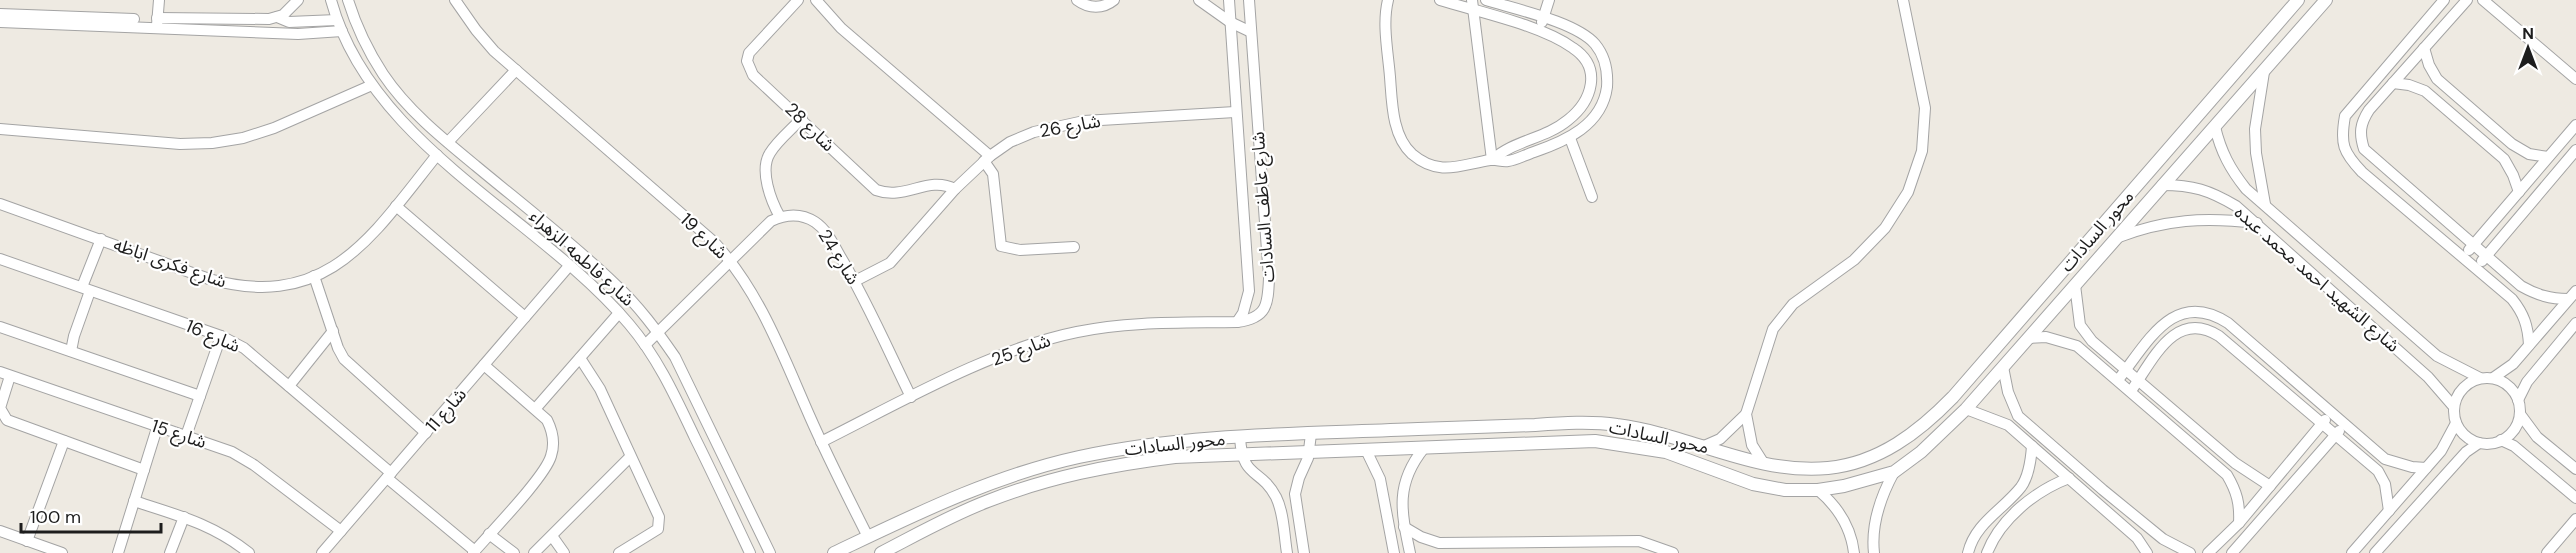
<svg xmlns="http://www.w3.org/2000/svg" width="2576" height="553" font-family="'DM Sans','Noto Sans Arabic',sans-serif">
<rect width="100%" height="100%" fill="#eeeae2"/>
<g fill="none" stroke-linecap="round" stroke-linejoin="round">
<defs>
<g id="minor">
<path d="M331,0C370,145 538,216 629,324C658,358 676,398 695,438C714,476 732,515 750,553"/>
<path d="M348,0C356,26 368,51 383,74C407,110 443,139 476,166C523,205 571,242 615,284C639,306 657,331 675,357L770,553"/>
<path d="M455,0L476,30L494,51L714,242C760,292 783,356 810,417C828,458 848,497 868,537"/>
<path d="M798,0L749,53L747,61L753,75L876,190C906,201 927,175 955,189"/>
<path d="M816,0L841,28L990,156"/>
<path d="M1077,0C1089,9 1103,9 1114,0"/>
<path d="M1199,0L1230,22L1249,31"/>
<path d="M1229,0L1249,291L1243,313L1237,322"/>
<path d="M1388,0C1382,24 1388,52 1390,77C1392,102 1392,136 1412,154C1439,177 1460,165 1490,160C1496,159 1502,162 1508,161C1516,160 1525,155 1534,152C1566,141 1602,125 1607,87C1608,72 1605,56 1595,44C1576,22 1515,9 1486,0"/>
<path d="M1440,0C1479,12 1541,25 1573,48C1603,68 1592,101 1568,120C1545,139 1514,140 1492,160"/>
<path d="M1472,0L1492,160"/>
<path d="M2444,0L2345,116C2340,144 2343,152 2362,172L2512,299C2524,314 2528,326 2529,345"/>
<path d="M2467,0L2369,110C2360,124 2359,133 2364,149L2521,286C2537,295 2550,299 2568,299"/>
<path d="M2483,0L2576,79"/>
<path d="M0,14L134,19"/>
<path d="M277,17L289,22L337,20"/>
<path d="M157,18L269,19L283,15L298,0"/>
<path d="M0,22L298,34L342,31"/>
<path d="M1542,22L1549,0"/>
<path d="M157,25L159,0"/>
<path d="M2424,48L2429,65L2437,79L2512,144L2529,154L2548,157"/>
<path d="M2264,72L2255,129L2256,153L2265,204"/>
<path d="M2393,83L2409,85L2425,91L2504,159L2513,175L2519,192"/>
<path d="M2215,127C2221,152 2230,169 2246,189L2437,356L2480,378"/>
<path d="M0,129L180,144L212,143L243,138L274,128L372,85"/>
<path d="M1570,138L1592,197"/>
<path d="M448,142L516,70"/>
<path d="M984,161L993,174L1001,246L1020,250L1074,247"/>
<path d="M2162,185C2193,185 2209,190 2236,206L2428,377L2454,407"/>
<path d="M0,204L209,279C328,312 372,236 437,155"/>
<path d="M396,206L525,317"/>
<path d="M780,217C771,201 759,170 770,153C777,141 792,129 802,118"/>
<path d="M2116,238C2166,219 2204,217 2257,223"/>
<path d="M2469,250L2576,125"/>
<path d="M0,259L221,336L244,348L391,473"/>
<path d="M2482,261L2576,150"/>
<path d="M314,276L338,348L344,359L426,433"/>
<path d="M855,281L890,263L955,189L990,156L1010,142L1034,132L1084,121L1235,112"/>
<path d="M2075,285L2080,325L2092,341L2235,463L2270,486"/>
<path d="M82,287L101,239"/>
<path d="M0,327L200,396"/>
<path d="M2029,338L2046,337L2077,346L2227,475C2237,492 2240,504 2239,523"/>
<path d="M645,345L771,221C786,214 801,213 815,222C827,230 833,244 840,256C867,301 888,350 911,397"/>
<path d="M71,351L74,336L90,291"/>
<path d="M580,358L600,389L659,517L658,529L619,553"/>
<path d="M2003,367L2008,392L2018,416L2103,490L2163,539L2190,553"/>
<path d="M0,372L232,452L254,465L341,531"/>
<path d="M10,376L0,408L7,420L144,470"/>
<path d="M2493,378L2513,364L2576,291"/>
<circle cx="2487" cy="411" r="33"/>
<path d="M2118,380C2148,342 2174,288 2228,323L2385,459L2412,467L2426,468"/>
<path d="M289,386L333,331"/>
<path d="M2131,391C2153,360 2175,308 2219,336L2378,471L2385,484L2389,511"/>
<path d="M2518,400L2527,382L2576,323"/>
<path d="M536,408L619,313"/>
<path d="M1966,409L2008,425L2137,538L2147,553"/>
<path d="M2520,414L2537,437L2576,469"/>
<path d="M186,436L221,336"/>
<path d="M1240,438C1243,480 1260,467 1276,497C1284,513 1284,535 1287,553"/>
<path d="M2501,440L2514,446L2576,498"/>
<path d="M821,442C899,403 992,349 1077,332C1130,321 1184,323 1237,322C1267,318 1268,305 1269,278L1249,0"/>
<path d="M1704,446L1720,439L1746,414"/>
<path d="M1366,450L1380,479L1394,553"/>
<path d="M1764,464L1752,445L1746,414L1773,329L1793,304L1854,260L1885,228L1908,192L1922,151L1925,108L1903,0"/>
<path d="M387,478L475,551"/>
<path d="M1818,490C1837,506 1851,527 1854,553"/>
<path d="M134,501C177,515 213,524 249,553"/>
<path d="M1404,527L1421,537L1439,543L1639,541L1673,553"/>
<path d="M0,531L62,553"/>
<path d="M489,534L514,553"/>
<path d="M552,536L564,553"/>
<path d="M27,541L64,441"/>
<path d="M118,553L157,428"/>
<path d="M170,553L184,517"/>
<path d="M322,553L569,266"/>
<path d="M473,553C490,533 545,477 551,456C555,444 553,432 547,420L484,365"/>
<path d="M534,553L630,457"/>
<path d="M1304,553L1295,494L1299,478L1308,458L1311,434"/>
<path d="M1410,553C1401,511 1395,484 1424,448"/>
<path d="M1874,553C1871,526 1881,496 1894,472"/>
<path d="M1968,553C1975,523 2003,510 2021,487C2029,476 2031,460 2032,446"/>
<path d="M1987,553C2000,519 2035,491 2069,478"/>
<path d="M2208,553L2239,523L2325,420"/>
<path d="M2232,553L2339,431"/>
<path d="M2352,553L2441,451L2456,423"/>
<path d="M2375,553L2466,452L2479,443"/>
<path d="M2547,553L2576,519"/>
</g>
<g id="tertiary">
<path d="M834,553C914,515 992,476 1079,457C1189,433 1306,434 1418,429C1457,428 1496,426 1535,425C1562,423 1591,421 1617,425C1689,434 1755,475 1828,468C1879,463 1919,432 1953,397L2298,0"/>
<path d="M881,553C916,535 951,515 988,501C1049,477 1110,465 1175,457L1595,441L1666,452L1753,484L1785,490H1818L1844,486L1894,472L1921,452L1966,409L2326,0"/>
</g>
</defs>
<use href="#minor" stroke="#a4a4a4" stroke-width="12"/>
<use href="#tertiary" stroke="#a4a4a4" stroke-width="14"/>
<use href="#minor" stroke="#fff" stroke-width="10"/>
<use href="#tertiary" stroke="#fff" stroke-width="12"/>
</g>
<g text-anchor="middle" stroke-width="4.5" stroke-linejoin="round" paint-order="stroke">
<g font-size="18" fill="#1d1d1d" stroke="#fff">
<text transform="translate(1070 126) rotate(-10)" y="6">شارع 26</text>
<text transform="translate(810 127) rotate(44)" y="6">شارع 28</text>
<text transform="translate(1263 207) rotate(-94)" y="6">شارع عاطف السادات</text>
<text transform="translate(2097 231) rotate(-49)" y="6">محور السادات</text>
<text transform="translate(704 236) rotate(43)" y="6">شارع 19</text>
<text transform="translate(839 257) rotate(58)" y="6">شارع 24</text>
<text transform="translate(582 258) rotate(42)" y="6">شارع فاطمه الزهراء</text>
<text transform="translate(170 263) rotate(19)" y="6">شارع فكرى اباظه</text>
<text transform="translate(2317 279) rotate(41)" y="6">شارع الشهيد احمد محمد عبده</text>
<text transform="translate(213 336) rotate(23)" y="6">شارع 16</text>
<text transform="translate(1021 350) rotate(-20)" y="6">شارع 25</text>
<text transform="translate(446 410) rotate(-49)" y="6">شارع 11</text>
<text transform="translate(179 434) rotate(18)" y="6">شارع 15</text>
<text transform="translate(1659 437) rotate(12)" y="6">محور السادات</text>
<text transform="translate(1175 444) rotate(-6)" y="6">محور السادات</text>
</g>
</g>
<g transform="translate(2528 48)" stroke="#ffffff" stroke-width="4.5" paint-order="stroke">
<path d="M0-4.5L10 22L0 15L-10 22Z" fill="#1d1d1d"/>
<text y="-9" font-size="16" font-weight="bold" text-anchor="middle" fill="#1d1d1d">N</text>
</g>
<path d="M21 523v9h140v-9" fill="none" stroke="#1d1d1d" stroke-width="3"/>
<text x="30" y="523" font-size="18" fill="#1d1d1d" stroke="#ffffff" stroke-width="4.5" paint-order="stroke">100 m</text>
</svg>
